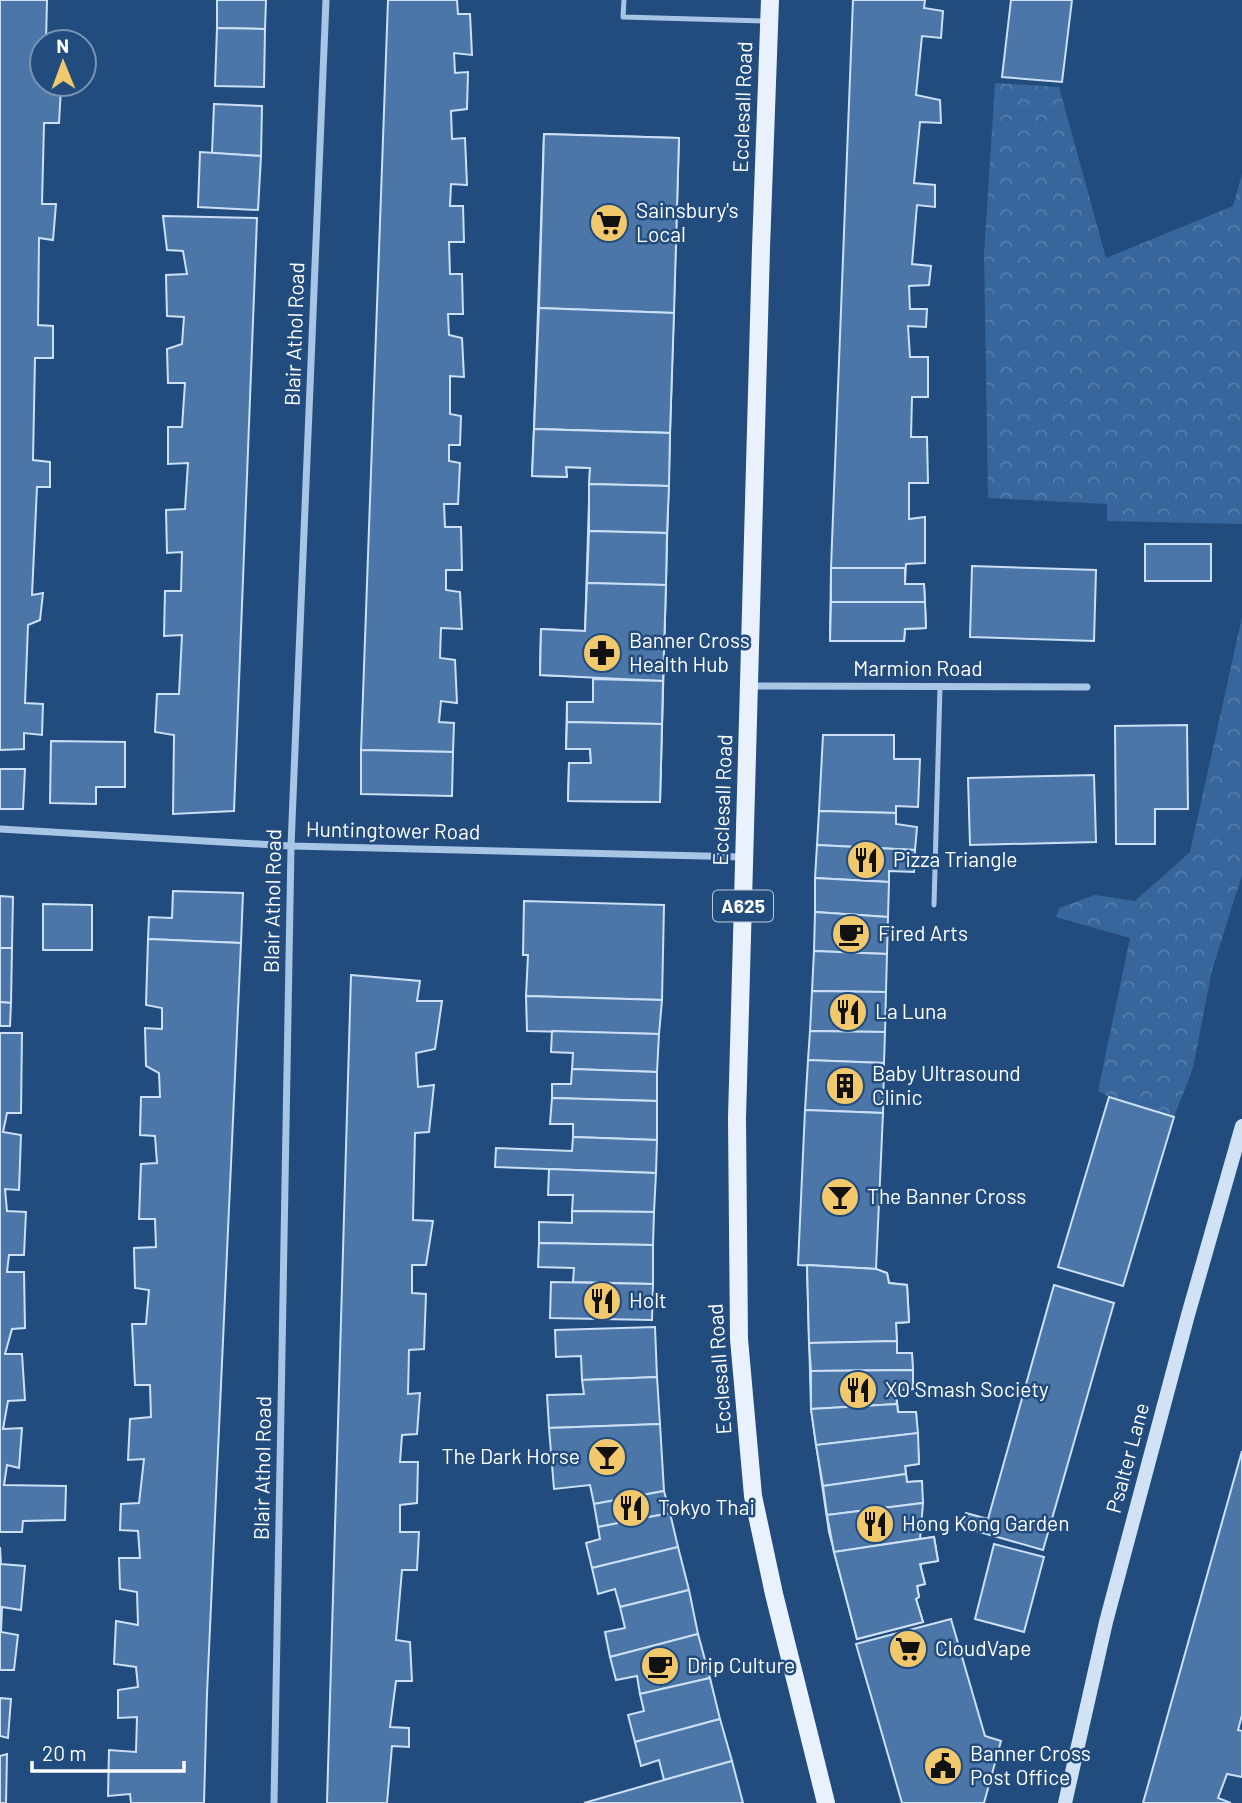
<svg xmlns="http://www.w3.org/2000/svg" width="1242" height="1803" font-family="Barlow,sans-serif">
<defs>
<pattern id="forest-crowns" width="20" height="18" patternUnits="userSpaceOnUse" patternTransform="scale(1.75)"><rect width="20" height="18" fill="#36669c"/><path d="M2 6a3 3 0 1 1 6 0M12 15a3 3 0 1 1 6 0" fill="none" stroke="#547dab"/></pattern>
</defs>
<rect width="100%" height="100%" fill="#234c7e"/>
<g fill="url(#forest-crowns)">
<path d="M995,83L1059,87L1106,258L1233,206L1242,174V524L1107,521V504L988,498L984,254Z"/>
<path d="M1242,617V875L1212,970L1193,1068L1174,1117L1109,1097L1098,1091L1130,938L1056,917L1059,908L1095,895L1135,901L1190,852Z"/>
</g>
<g fill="#4b76a7" stroke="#cbdff5" stroke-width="2">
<path d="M0,0H47L46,42H42V84H46V87H61L59,123H44L42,204H56L53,240L39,238L38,325L53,326V358H35L33,460L50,462V487H37L32,595L43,593L40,620L28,625L25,703L43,704L42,735L24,733V749L0,750Z"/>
<path d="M217,0H266L265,29L217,28Z"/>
<path d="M388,0H457L458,14H470L472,55L454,53L455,73L468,72L467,109L451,111L452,139L465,138L467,185L451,184L450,206H463L464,242H449L450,274H462L463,314H448L449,335L462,338L464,377L450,376V414L461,416L460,445H449V461L460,463L458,504H444L445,527H461L462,570H446V590L460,592L462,629L441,628L440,658L455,660L457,703L441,701L439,722L454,723L453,752L361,750Z"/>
<path d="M853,0H925L924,8L943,11L941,38L922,36L916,95L940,100L941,123L920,122L914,183L935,185V207L917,205L912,264L931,266L929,285L909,286L910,309H927L926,327L908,326L910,357H928V397H912L911,437H927L928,483H909V519L925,517V563L906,564L905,584H924L926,628L905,629L904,641H830L831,568Z"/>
<path d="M1011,0H1072L1062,82L1002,77Z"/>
<path d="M217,28L265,29L264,87L215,86Z"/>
<path d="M214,104L262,106L261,156L212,153Z"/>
<path d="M544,134L679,138L670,433L534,429Z"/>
<path d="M544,134L679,138L674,313L539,308Z"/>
<path d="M200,152L261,156L258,210L198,207Z"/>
<path d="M163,216L257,218L234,811L173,814L174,735L155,732L157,694H179L182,635L164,636L165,591H181L182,552L167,553L166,510L185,509L188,463L168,464V427H182L185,383H168L167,349L182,344L184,317L167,316L166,275L187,274L183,251L167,250Z"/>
<path d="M539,308L674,313L670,433L534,429Z"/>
<path d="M534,429L670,433L660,802L568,801L569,763H591L590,749H566L567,702H593V677L540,675L541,629L585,631L590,468L566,467L567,477L532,476Z"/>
<path d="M534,429L670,433L669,486L589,484L590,468L566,467L567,477L532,476Z"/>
<path d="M589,484L669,486L667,533L589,531Z"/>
<path d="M589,531L667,533L666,585L587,583Z"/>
<rect x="1145" y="544" width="66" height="37"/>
<path d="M972,566L1096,570L1094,641L970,637Z"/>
<path d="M831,568H905V584H924L925,602H831Z"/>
<path d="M587,583L666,585L663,681L540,675L541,629L585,631Z"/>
<path d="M831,602H925L926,628L905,629L904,641H830Z"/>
<path d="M593,679L663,681L662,724L567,722V702H593Z"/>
<path d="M567,722L662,724L660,802L568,801L569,763H591L590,749H566Z"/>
<path d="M1187,725L1188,809H1155V844H1116L1115,726Z"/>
<path d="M823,735H894V759H920L918,807L896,806V813L819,811Z"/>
<path d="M51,741L125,742V787H96V804L50,803Z"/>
<path d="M361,750L453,752L452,796L361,794Z"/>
<path d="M0,769H25L23,809H0Z"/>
<path d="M1094,775L1096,842L970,845L968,778Z"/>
<path d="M819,811L896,813V824L917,827L915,850L817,845Z"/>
<path d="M817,845L915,850L914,872L889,871V882L815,878Z"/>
<path d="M815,878L889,882L888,917L815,912Z"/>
<path d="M173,891L243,893L241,943L148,939L149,917L172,918Z"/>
<path d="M0,896L13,897L12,948H0Z"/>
<path d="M524,901L664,905L662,1000L526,996L528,955H523Z"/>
<path d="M43,904L92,905V950H43Z"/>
<path d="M815,912L888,917L887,954L814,951Z"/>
<path d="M148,939L241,943L207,1694L204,1803H131L130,1794L108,1796L109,1750L136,1752L137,1717L118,1718V1690L138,1687L136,1667L114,1664L116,1621L138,1625L137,1592L120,1589L119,1558H140L138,1531L120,1530L121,1504L139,1503L144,1459L128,1460L130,1419L151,1417L150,1385H135L132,1324H146L149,1290L135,1288L134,1248L156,1247L155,1219H139L141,1164L157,1163L155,1136L140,1135L141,1097H160L159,1073L146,1066L145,1028L162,1029V1008L146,1005Z"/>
<path d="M0,948H12L11,1003L0,1002Z"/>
<path d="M814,951L887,954L886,992L812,991Z"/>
<path d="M351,975L420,981L417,1001H442L435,1049L416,1053L418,1087L434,1085L429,1132L415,1133L413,1220L433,1221L426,1265H412V1293L426,1294L424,1349L409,1350L408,1394L420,1393L417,1434L402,1435L400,1462H418L417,1503L400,1505V1532H419L417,1570H402L396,1640L410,1642L412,1681H396L390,1727L409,1728V1747L392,1746L387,1803H327Z"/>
<path d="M812,991L886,992L885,1032L810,1031Z"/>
<path d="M526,996L662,1000L659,1034L527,1031Z"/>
<path d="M0,1002L11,1003L10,1026H0Z"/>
<path d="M552,1031L659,1034L657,1072L572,1069L573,1053L551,1052Z"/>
<path d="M810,1031L885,1032L884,1063L808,1060Z"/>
<path d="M0,1033H22L21,1113H7L3,1132L21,1135L19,1190L5,1189L7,1211L26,1212L24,1255H9L7,1272H24L25,1328L12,1329L5,1354H22L25,1400L8,1401L3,1429L22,1428L19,1468L7,1465L4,1485L66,1486L65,1520L23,1521L22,1532H0Z"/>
<path d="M808,1060L884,1063L883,1113L805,1110Z"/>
<path d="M572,1069L657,1072V1101L552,1098V1084H571Z"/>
<path d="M1109,1097L1174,1117L1123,1286L1058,1267Z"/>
<path d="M552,1098L657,1101V1140L573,1137V1124H550Z"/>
<path d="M805,1110L883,1113L876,1269L798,1265Z"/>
<path d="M573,1137L657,1140L656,1173L495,1167L496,1148L572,1151Z"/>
<path d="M549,1169L656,1173L654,1212L572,1211L573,1195H548Z"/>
<path d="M572,1211L654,1212L653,1245L539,1243V1222L572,1223Z"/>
<path d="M539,1243L653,1245V1284L573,1282L574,1268L538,1267Z"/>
<path d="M807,1265L876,1269L887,1273L889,1283L907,1285L909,1322L896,1323L897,1353H912L913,1389L896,1390L898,1412H916L919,1464L905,1466L907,1482L922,1481L920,1539L934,1537L938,1561L920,1564L925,1584L917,1586L919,1597L916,1599L923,1622L857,1639L829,1532L811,1409Z"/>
<path d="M807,1265L876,1269L887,1273L889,1283L907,1285L909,1322L896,1323L897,1341L809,1343Z"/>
<path d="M551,1282L653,1284L652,1320L550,1318Z"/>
<path d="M1054,1285L1114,1303L1043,1550L962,1527L966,1513L988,1519Z"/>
<path d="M655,1327L657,1377L582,1380L581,1356L556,1357L555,1330Z"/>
<path d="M897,1341V1353H912L913,1370L811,1371L809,1343Z"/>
<path d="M913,1370V1389L896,1390L897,1404L811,1409V1371Z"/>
<path d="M657,1377L660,1424L549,1428L547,1395L584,1394L582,1380Z"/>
<path d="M897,1404L898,1412H916L918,1433L816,1445L811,1409Z"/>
<path d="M660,1424L664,1491L594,1504L590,1485L554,1489L549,1428Z"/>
<path d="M918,1433L919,1464L905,1466L906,1474L823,1486L816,1445Z"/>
<path d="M1242,1451V1715L1238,1730L1242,1731V1777L1227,1774L1218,1798L1231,1803H1143Z"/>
<path d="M906,1474L907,1482L922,1481L923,1503L827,1515L823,1486Z"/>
<path d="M664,1491L670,1513L598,1527L594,1504Z"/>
<path d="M923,1503L920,1539L834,1552L827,1515Z"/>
<path d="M670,1513L678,1547L592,1568L586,1543L600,1539L598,1527Z"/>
<path d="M934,1537L938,1561L920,1564L925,1584L917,1586L919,1597L916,1599L923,1622L857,1639L834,1552Z"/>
<path d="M994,1544L1044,1557L1024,1632L975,1619Z"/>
<path d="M0,1547L1,1564L25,1566L21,1610L2,1607L1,1632L18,1635L14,1670H0Z"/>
<path d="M678,1547L689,1590L620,1607L615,1589L598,1594L592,1568Z"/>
<path d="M689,1590L698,1634L610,1657L605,1632L625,1628L620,1607Z"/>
<path d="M951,1619L985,1736L1001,1741L984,1803H902L856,1644Z"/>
<path d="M698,1634L710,1678L640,1694L637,1676L616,1680L610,1657Z"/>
<path d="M710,1678L720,1719L635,1742L628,1715L644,1711L640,1694Z"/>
<path d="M0,1698L11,1699L8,1738L0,1736Z"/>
<path d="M720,1719L732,1761L664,1780L659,1760L641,1766L635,1742Z"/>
<path d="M7,1754L6,1803H0V1756Z"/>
<path d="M732,1761L743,1803H584L664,1780Z"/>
</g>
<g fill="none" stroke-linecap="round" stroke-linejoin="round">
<g stroke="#a8c5e6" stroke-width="5">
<path d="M624,0L623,17L766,21"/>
<path d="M934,905L940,687"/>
</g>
<g stroke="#a8c5e6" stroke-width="7">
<path d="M749,686L1087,687"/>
<path d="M0,829L291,846L744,857"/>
<path d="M274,1803L291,846L326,0"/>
</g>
<path stroke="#d1e2f5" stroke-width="14" d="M1065,1803L1106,1622L1188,1315L1242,1126"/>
<path stroke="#e9f1fd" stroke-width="18" d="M770,0L761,248L737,1118L739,1339L753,1496L774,1594L826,1803"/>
</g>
<defs>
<symbol id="supermarket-disc" viewBox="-11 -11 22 22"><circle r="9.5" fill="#f1c86b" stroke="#234c7e"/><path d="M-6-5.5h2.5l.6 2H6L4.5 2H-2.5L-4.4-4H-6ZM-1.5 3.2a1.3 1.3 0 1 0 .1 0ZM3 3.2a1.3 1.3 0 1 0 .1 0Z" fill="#111"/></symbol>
<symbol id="pharmacy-disc" viewBox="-11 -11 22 22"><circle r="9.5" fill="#f1c86b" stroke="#234c7e"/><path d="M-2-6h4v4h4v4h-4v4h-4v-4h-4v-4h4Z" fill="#111"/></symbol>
<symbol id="restaurant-disc" viewBox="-11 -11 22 22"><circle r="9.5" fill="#f1c86b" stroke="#234c7e"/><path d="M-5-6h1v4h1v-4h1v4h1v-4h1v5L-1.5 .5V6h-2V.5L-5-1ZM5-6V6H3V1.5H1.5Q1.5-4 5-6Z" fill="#111"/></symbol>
<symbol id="cafe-disc" viewBox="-11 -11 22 22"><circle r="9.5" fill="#f1c86b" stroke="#234c7e"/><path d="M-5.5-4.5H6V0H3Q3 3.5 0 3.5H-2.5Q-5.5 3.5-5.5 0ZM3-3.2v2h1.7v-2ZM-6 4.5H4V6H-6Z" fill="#111"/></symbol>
<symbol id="building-disc" viewBox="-11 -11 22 22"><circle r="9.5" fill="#f1c86b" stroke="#234c7e"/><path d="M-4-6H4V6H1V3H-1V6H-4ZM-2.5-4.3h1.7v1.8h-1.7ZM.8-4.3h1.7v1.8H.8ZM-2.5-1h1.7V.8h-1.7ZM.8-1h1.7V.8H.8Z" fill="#111"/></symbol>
<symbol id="bar-disc" viewBox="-11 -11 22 22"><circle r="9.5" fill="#f1c86b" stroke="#234c7e"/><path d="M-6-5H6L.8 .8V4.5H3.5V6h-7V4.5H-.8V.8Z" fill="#111"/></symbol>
<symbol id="civic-disc" viewBox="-11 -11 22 22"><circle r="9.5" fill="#f1c86b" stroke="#234c7e"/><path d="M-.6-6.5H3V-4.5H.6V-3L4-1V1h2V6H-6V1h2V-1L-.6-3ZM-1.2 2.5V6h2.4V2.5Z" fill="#111"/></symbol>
</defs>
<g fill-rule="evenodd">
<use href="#supermarket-disc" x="587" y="201" width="44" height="44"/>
<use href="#pharmacy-disc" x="580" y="631" width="44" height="44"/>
<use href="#restaurant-disc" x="844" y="838" width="44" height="44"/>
<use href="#cafe-disc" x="829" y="912" width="44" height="44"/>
<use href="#restaurant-disc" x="826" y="990" width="44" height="44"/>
<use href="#building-disc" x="823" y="1064" width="44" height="44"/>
<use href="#bar-disc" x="818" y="1175" width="44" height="44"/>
<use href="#restaurant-disc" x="580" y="1279" width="44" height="44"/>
<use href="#restaurant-disc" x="836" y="1368" width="44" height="44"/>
<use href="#bar-disc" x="585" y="1435" width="44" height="44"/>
<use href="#restaurant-disc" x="609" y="1486" width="44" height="44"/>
<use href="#restaurant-disc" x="853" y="1502" width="44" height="44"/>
<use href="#supermarket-disc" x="886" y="1627" width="44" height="44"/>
<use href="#cafe-disc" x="638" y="1644" width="44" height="44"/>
<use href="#civic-disc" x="921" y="1744" width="44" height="44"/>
</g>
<g text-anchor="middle" stroke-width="5" stroke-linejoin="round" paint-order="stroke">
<rect fill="#234c7e" stroke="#bdc9d8" stroke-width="2" x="713" y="890.5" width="60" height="31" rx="5"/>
<g font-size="19" font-weight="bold" fill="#fff">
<text x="743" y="913">A625</text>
</g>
<g font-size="21" fill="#fff" stroke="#234c7e">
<text transform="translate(743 107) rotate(-88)" y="7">Ecclesall Road</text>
<text transform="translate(295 334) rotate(-88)" y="7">Blair Athol Road</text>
<text x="918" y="676">Marmion Road</text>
<text transform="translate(723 800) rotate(-88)" y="7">Ecclesall Road</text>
<text transform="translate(393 831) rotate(1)" y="7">Huntingtower Road</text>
<text transform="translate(273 901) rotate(-89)" y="7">Blair Athol Road</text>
<text transform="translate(720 1369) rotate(-94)" y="7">Ecclesall Road</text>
<text transform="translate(1128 1458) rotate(-75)" y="7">Psalter Lane</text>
<text transform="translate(263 1468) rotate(-89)" y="7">Blair Athol Road</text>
</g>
<g font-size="21" fill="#fff" stroke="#234c7e" text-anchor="start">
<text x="636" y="218">Sainsbury's<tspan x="636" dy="24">Local</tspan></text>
<text x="629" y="648">Banner Cross<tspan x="629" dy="24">Health Hub</tspan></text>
<text x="893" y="867">Pizza Triangle</text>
<text x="878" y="941">Fired Arts</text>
<text x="875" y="1019">La Luna</text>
<text x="872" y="1081">Baby Ultrasound<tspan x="872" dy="24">Clinic</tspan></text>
<text x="867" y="1204">The Banner Cross</text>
<text x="629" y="1308">Holt</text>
<text x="885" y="1397">XO Smash Society</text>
<text x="580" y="1464" text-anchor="end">The Dark Horse</text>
<text x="658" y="1515">Tokyo Thai</text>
<text x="902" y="1531">Hong Kong Garden</text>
<text x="935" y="1656">CloudVape</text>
<text x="687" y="1673">Drip Culture</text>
<text x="970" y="1761">Banner Cross<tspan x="970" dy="24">Post Office</tspan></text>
</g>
</g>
<g transform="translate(63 63) rotate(359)"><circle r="33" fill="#234c7e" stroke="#7b94b2" stroke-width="2"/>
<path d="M0-5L12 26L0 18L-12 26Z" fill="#f1c86b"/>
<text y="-10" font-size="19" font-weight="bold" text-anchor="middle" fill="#ffffff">N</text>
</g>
<path d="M32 1761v10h152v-10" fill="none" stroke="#ffffff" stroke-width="3.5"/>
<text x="42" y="1761" font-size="21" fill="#ffffff" stroke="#234c7e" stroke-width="5" paint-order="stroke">20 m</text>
</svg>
